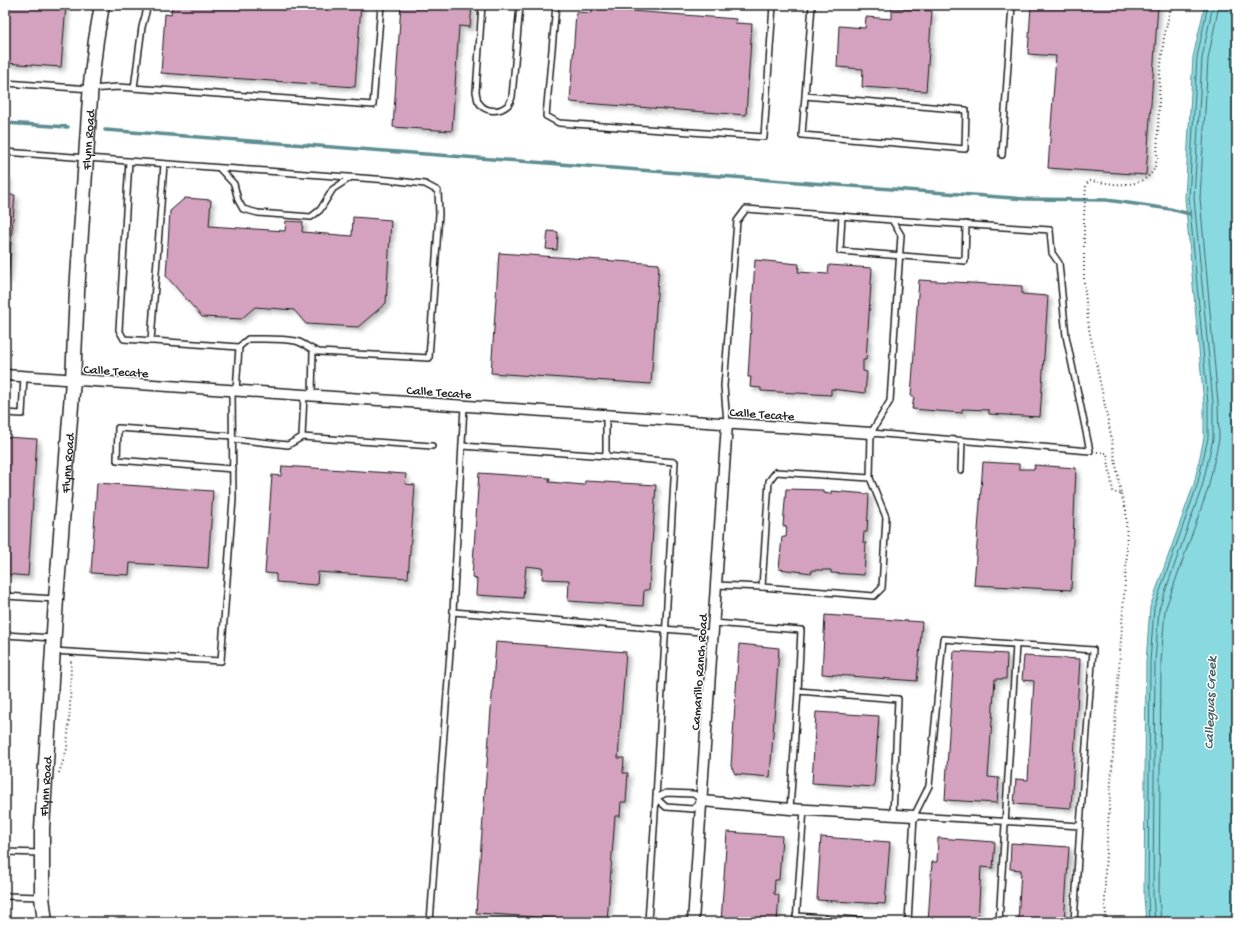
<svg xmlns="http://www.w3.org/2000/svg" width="1242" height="927" font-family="'Gochi Hand',sans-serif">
<defs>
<filter id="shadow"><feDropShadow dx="3.5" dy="3.5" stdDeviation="2" flood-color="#0004"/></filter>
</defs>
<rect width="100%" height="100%" fill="#fff"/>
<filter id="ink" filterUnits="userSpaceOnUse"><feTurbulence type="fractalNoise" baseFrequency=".025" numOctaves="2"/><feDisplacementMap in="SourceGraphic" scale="8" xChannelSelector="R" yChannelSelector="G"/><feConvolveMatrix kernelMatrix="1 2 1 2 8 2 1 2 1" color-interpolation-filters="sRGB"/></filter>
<g filter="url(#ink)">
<path fill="#88d9e0" stroke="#5d8d92" d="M1205,5H1237V922H1146L1144,897L1146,662L1150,607L1194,484L1204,438V404L1185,198L1193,57Z"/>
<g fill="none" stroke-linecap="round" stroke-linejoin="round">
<g stroke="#47686a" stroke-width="1">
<path d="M1149,922L1148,896L1150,662L1154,608L1197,486L1208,438V404L1189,198L1197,57L1208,5"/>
<path d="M1155,922L1153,896L1155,662L1159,609L1202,487L1213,439V403L1194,198L1202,58L1213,5"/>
<path d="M1161,922L1159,896L1161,662L1165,610L1208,489L1219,439L1218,403L1200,198L1208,59L1219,5"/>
</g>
<g stroke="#5d8d92" stroke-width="3.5">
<path d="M5,123L68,127"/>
<path d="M105,130L1025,199L1107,200L1170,209L1190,214"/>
</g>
</g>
<g fill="#d4a2bf" stroke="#1c1c1c" filter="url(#shadow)">
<path d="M5,5H66L61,67L5,63Z"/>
<path d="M172,5H361L355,87L161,73L165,14L171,15Z"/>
<path d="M401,5L472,6L470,27L459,26L452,131L393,127Z"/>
<path d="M1031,5H1158L1146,175L1048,168L1056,56L1028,54Z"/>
<path d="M592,8L736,19L735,23L752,24L746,115L570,102L576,12L592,13Z"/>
<path d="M892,8L932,11L926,91L862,87L863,69L837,67L839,26L865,28L866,17L892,19Z"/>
<path d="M5,177H8L7,195H15L8,279H5Z"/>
<path d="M185,198L211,200L209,226L285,231L286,221L303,222L302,232L352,236L353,217L391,220L386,303L358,327L306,324L294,310L255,307L241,319L202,317L166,276L170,211Z"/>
<path d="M548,231L558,232L557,250L546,249Z"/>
<path d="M499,253L659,264L651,384L491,373Z"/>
<path d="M755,260L799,264L798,272L828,274L829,265L872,268L866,360H863V371L867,372L865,393L831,389V395L761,391V388L750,387L751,377H748Z"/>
<path d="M919,280L1022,286V294L1048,296L1040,417L989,414V410L962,409V413L912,409L914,397H911Z"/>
<path d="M5,437L37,439L28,576L5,574Z"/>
<path d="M983,462L1019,464V469H1035L1034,465L1076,468L1071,590L974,585Z"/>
<path d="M282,466L406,474L405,484L415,485L408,578L318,572L317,585L276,582V574L265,573L272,475L281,476Z"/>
<path d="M479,473L550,478L549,482L584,485L585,481L656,485L649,590H644L643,606L568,601L569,580L542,579L543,568L526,566L523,598L476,595L477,579L472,578Z"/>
<path d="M97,483L213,491L208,568L130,563L129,575L91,573Z"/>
<path d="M786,489L823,490V493L831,494V491L869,494L867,532H864L863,543H866L864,575L831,573V570H812V573L779,569L782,537H786L787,527L783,526Z"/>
<path d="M825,615L922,622L917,681L822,674Z"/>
<path d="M496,642L626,652L618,758H624L623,773H628L626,802H621L620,816H615L607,922L476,913Z"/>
<path d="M739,644L779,648L770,777L735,774L731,766Z"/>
<path d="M954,651L1007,654L1006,679H995L988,777L999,778L997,803L945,800Z"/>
<path d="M1024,656L1080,659L1071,808L1014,804L1016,779L1028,780L1034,681L1022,680Z"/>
<path d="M816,712L879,716L874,787L812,783Z"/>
<path d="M727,832L782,836L779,880H775L774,894L779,895L777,922H721Z"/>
<path d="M821,837L890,842L885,904L817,900Z"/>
<path d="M938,838L995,842L993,868L981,867L978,922H928L932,862H937Z"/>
<path d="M1011,843L1069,847L1064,922H1018L1021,870L1010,869Z"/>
</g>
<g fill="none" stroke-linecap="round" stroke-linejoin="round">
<defs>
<g id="service">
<path d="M482,5L476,92C477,95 477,99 478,101C484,113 499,113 508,105C510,103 511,100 512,97L520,5"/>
<path d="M556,5L546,116L559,123L764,137L773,5"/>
<path d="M5,83L91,89L118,87L373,105L381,5"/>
<path d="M134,88L142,27L148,5"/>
<path d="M805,96L966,110L965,149L802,135L812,5"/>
<path d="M5,152L389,180L425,184L438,191L439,214L429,358L319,352C311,350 304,343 296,341C281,338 264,339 248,339L239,347L124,339L119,330L129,161"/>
<path d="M1002,155L1012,5"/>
<path d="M220,169L234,184L238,200L243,209L258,213L311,217L320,210L333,189L350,178"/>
<path d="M842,216L840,251L965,261L966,224"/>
<path d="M151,341L164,164"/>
<path d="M236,391L239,347"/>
<path d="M312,396L313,350"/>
<path d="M5,413L22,414L24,376"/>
<path d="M606,416V456L675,462L656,798L648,922"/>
<path d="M727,423L724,386L737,221L746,209L892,220L901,235L890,401L871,433L870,478L886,517L882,588L874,596L762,587L769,481L776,472L870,478"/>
<path d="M871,433L1090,451L1066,336L1059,263L1052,253L1050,230L892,220"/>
<path d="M232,436L118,428L117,460L233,469"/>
<path d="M302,437L432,446"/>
<path d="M233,439L288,445L302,437L304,395"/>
<path d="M462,446L606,456"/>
<path d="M961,470L962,441"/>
<path d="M716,585L762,587"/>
<path d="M5,596L55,599"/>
<path d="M453,612L713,633"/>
<path d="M714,623L801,630L798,691"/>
<path d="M5,635L52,638"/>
<path d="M53,651L221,661L233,499L232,390"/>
<path d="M666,793L694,794L702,801L693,809L666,807L656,798Z"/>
<path d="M790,809L798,691L898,699L893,816"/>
<path d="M914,816L1080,826L1074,922"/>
<path d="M5,852L41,853"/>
<path d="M5,896L42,897"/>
<path d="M796,916L885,922"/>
<path d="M430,922L453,612L464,406"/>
<path d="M796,922L804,809"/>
<path d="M908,922L914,816L929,786L943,639L1093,650L1080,826"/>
<path d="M999,922L1016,645"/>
</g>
<g id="minor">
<path d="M5,375L871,433"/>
<path d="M702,801L790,809L914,816"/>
<path d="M693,922L727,424"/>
</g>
<g id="secondary">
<path id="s1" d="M45,922L42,897V829L56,599L73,380L77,292L91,83L96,40L102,5"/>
</g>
</defs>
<use href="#service" stroke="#1c1c1c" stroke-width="8"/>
<use href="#minor" stroke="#1c1c1c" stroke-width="13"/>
<use href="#secondary" stroke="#1c1c1c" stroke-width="17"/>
<g stroke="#1c1c1c" stroke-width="2" stroke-dasharray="1 3" stroke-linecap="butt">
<path d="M1097,452L1107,453L1113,492L1121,494"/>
<path d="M59,773L67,749L70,707L71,661"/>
<path d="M1107,922L1105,907V869L1127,553L1126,510L1121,494L1110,430L1089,329L1084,283V216L1086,185L1088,182L1090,181C1110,183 1139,191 1153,171C1155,168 1156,163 1157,159L1160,73L1164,38L1171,5"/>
</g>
<use href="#service" stroke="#fff" stroke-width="5"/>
<use href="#minor" stroke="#fff" stroke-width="10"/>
<use href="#secondary" stroke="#fff" stroke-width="14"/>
</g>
</g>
<g text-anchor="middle" stroke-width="3" stroke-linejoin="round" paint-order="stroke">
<g font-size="13" fill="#1c1c1c" stroke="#fff">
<text dy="5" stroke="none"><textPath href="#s1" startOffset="784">Flynn Road</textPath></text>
<text transform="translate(116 370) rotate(4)" y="5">Calle Tecate</text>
<text transform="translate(439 391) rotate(4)" y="5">Calle Tecate</text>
<text transform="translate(762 413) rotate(4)" y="5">Calle Tecate</text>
<text dy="5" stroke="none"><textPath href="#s1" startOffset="460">Flynn Road</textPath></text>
<text transform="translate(698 672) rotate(-86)" y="5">Camarillo Ranch Road</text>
<text dy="5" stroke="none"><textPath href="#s1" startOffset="136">Flynn Road</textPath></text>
</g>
<g font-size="14" font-style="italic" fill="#425e61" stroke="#fff">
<text transform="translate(1209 703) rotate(-88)" y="5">Calleguas Creek</text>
</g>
</g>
<rect width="1242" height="927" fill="none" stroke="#fff" stroke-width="20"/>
<rect x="10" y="10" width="1222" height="907" fill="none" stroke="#1c1c1c" stroke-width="1.5" filter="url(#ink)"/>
</svg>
